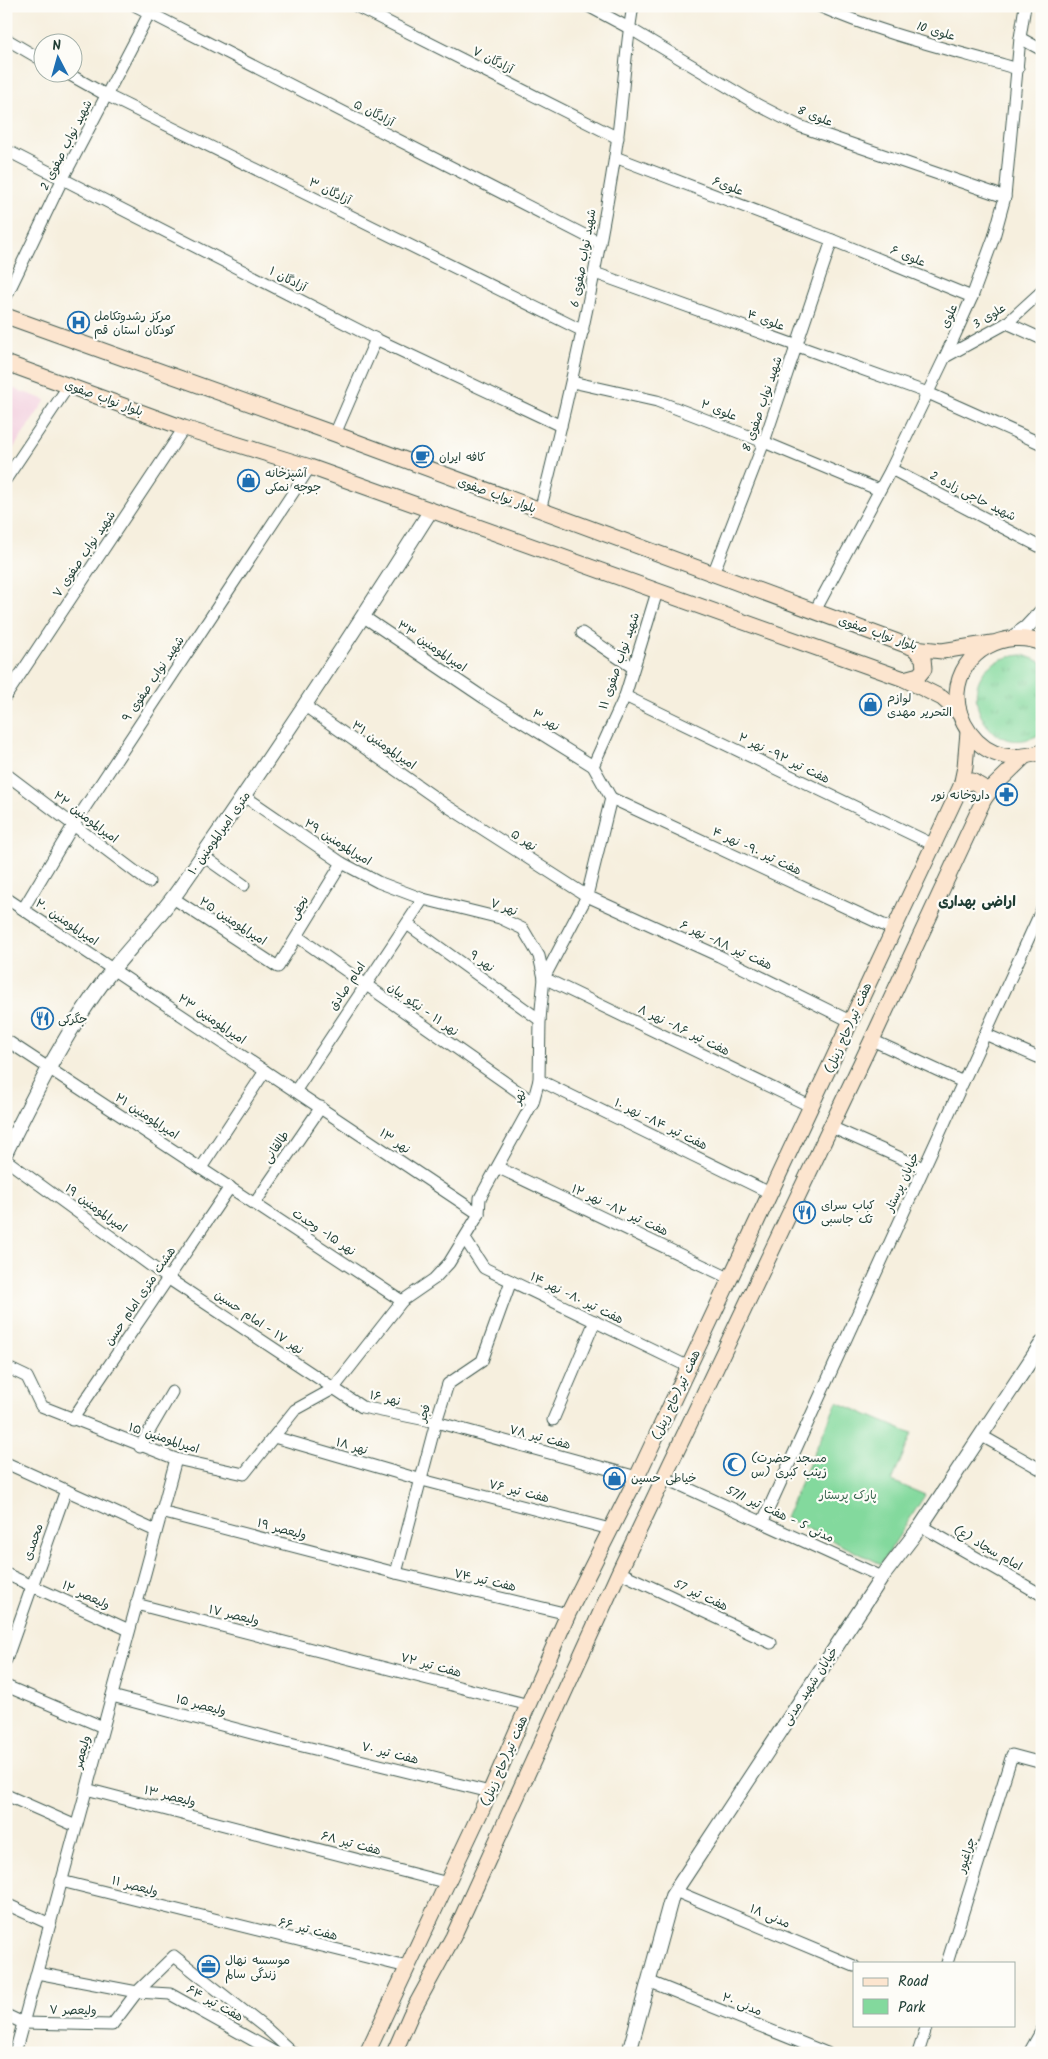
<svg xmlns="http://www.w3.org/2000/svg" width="1048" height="2059" font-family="Kalam,'Playpen Sans Arabic',sans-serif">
<defs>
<pattern id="grass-tufts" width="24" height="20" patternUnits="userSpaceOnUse" patternTransform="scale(1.25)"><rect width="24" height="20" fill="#83d99d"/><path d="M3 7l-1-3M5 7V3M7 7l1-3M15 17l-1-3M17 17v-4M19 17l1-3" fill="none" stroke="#71bb88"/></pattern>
</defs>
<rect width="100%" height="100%" fill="#fdfcf7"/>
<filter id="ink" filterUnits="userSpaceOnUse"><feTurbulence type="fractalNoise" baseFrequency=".02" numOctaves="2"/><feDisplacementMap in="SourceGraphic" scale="10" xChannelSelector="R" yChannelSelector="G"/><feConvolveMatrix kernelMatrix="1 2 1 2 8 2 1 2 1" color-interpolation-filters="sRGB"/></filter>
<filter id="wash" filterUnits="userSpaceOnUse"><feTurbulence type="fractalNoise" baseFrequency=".0096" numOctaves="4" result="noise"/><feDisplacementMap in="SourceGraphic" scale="20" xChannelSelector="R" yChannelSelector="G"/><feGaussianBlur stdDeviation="1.12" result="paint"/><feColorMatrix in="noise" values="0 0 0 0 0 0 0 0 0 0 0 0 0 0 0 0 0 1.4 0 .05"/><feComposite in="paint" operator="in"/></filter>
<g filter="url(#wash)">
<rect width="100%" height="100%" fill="#f6efde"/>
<path fill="#f3cfdf" d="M6,386L46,400L6,459Z"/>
<path fill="url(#grass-tufts)" stroke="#518b68" d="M1023,655L1042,662V733C981,770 940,659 1023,655Z"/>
<path fill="#83d99d" stroke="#518b68" d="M837,1402L912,1434L892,1481L925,1495L881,1564L785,1518Z"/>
</g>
<g filter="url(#ink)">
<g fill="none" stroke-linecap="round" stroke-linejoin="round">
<defs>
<g id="minor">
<path d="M136,6L600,243"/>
<path d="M356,6L618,138"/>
<path d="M588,6L629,28L758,105L799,126L1005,197"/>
<path d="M819,6C882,34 952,50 1018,69"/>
<path d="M1020,38L1042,50"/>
<path d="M6,39L42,60"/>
<path d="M65,72L106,95L583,331"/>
<path d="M6,150L376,339L561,426"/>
<path d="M615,157L832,240L972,297"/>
<path d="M595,273L928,393L1042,444"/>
<path d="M6,297L62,180L152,8"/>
<path d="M1007,323L1042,339"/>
<path d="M945,357L1007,323L1042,291"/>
<path d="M572,382L657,401L764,442L879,490"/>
<path d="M335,434L376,339"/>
<path d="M891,469L1042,548"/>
<path d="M6,479L69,385"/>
<path d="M540,511C570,393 596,276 615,156C623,106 624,56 633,6"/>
<path d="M713,574L764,442L832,240"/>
<path d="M815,611L891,469L945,357L972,297L994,237L1005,197L1020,38L1025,6"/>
<path d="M582,633L632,667"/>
<path d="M6,696L184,428"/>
<path d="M625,696L932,844"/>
<path d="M305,706L447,806L587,896L719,956L852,1022"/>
<path d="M593,766L625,696L657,592"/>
<path d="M6,774L149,882"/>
<path d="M244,796L342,863L378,882L423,899L500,918L523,929L539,956L544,978L812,1107"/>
<path d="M611,798L892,929"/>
<path d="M203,856L244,885"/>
<path d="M6,898L479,1214"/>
<path d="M173,898L278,967L342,863"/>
<path d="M23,909L74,824L310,467"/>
<path d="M407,924L540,1020"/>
<path d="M298,937L533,1102"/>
<path d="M985,1034L1042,1059"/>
<path d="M6,1040L402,1301"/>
<path d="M872,1040L963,1082"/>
<path d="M539,1080L770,1193"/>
<path d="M296,1090L423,899"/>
<path d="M831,1127L923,1168"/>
<path d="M6,1160L169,1279L362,1407L436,1422L637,1477"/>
<path d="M201,1168L265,1071"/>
<path d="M499,1168L729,1278"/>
<path d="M255,1203L321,1107"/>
<path d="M465,1239L484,1268L689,1367"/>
<path d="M6,1367L27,1377L41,1406L176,1459L244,1474L295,1410L333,1389L402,1301L434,1279L449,1263L479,1214L480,1198L533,1102L539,1080L540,1020L544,978L587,896L611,798L593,766L484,698L364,617"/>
<path d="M72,1420L230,1187"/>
<path d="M553,1420L595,1321"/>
<path d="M982,1436L1042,1470"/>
<path d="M274,1437L422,1480L610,1529"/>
<path d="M140,1447L172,1392"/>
<path d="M6,1463L156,1531"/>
<path d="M665,1478L882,1577"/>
<path d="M161,1512L396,1573L568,1614"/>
<path d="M763,1521L1042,909"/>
<path d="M921,1526L1042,1595"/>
<path d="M619,1572L771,1643"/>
<path d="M396,1573L436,1422L448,1384L482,1361L511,1281"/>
<path d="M6,1574L129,1630"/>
<path d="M136,1604L529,1705"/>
<path d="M6,1660L66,1490"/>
<path d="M6,1686L103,1727"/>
<path d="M112,1696L282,1741L490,1792"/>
<path d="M86,1789L448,1883"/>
<path d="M6,1795L76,1826"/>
<path d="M61,1881L407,1967"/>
<path d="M675,1891L854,1966"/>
<path d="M6,1904L50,1924"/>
<path d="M947,1963L1012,1755L1042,1763"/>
<path d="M37,1973L137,1992L170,1994L276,2053"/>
<path d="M648,1981L827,2053"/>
<path d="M6,2015L23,2023L112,2025L137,1992L174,1956L268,2030L293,2053"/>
<path d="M15,2053L176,1459"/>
<path d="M918,2053L927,2025"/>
<path d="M1029,2053L1042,2030"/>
</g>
<g id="tertiary">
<path d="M1012,638L1026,628L1042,611"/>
<path d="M6,1152C37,1089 69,1025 113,969C136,940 162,915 182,885C268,762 351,637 431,510"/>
<path d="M629,2053L672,1896L882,1577L921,1526L1042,1343"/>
</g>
<g id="secondary">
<path d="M6,316L335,434L914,648L942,651L992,643"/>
<path d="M6,363L184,428L310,467L904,679L942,698L960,714"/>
<path d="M1042,643C1005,628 960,651 957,693C956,721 976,750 1004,756C1017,758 1029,756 1042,752"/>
<path d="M904,679L919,675L924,669L923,658L914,648"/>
<path d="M961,786L972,781L982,787L984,799"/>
<path d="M367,2053L490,1792L568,1614L637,1477L961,786L965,767L968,732"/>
<path d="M394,2053L411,2014L453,1937L619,1572L872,1040L984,799L992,788L1024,757"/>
</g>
</defs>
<use href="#minor" stroke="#3f584e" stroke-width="13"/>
<use href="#tertiary" stroke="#3f584e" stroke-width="16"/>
<use href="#secondary" stroke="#3f584e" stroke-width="17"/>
<use href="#minor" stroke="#fff" stroke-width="11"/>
<use href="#tertiary" stroke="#fff" stroke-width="14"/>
<use href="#secondary" stroke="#fce5cf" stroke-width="15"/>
</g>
</g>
<defs>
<symbol id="hospital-ring" viewBox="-11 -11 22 22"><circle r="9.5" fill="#fdfcf7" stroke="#1f6fb2" stroke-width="1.5"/><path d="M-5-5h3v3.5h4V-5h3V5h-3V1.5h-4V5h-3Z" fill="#1f6fb2"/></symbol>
<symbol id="cafe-ring" viewBox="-11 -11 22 22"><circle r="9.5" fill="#fdfcf7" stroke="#1f6fb2" stroke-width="1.5"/><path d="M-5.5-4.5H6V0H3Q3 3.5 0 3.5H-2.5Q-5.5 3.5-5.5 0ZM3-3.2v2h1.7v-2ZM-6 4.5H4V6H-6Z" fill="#1f6fb2"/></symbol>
<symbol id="shop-ring" viewBox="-11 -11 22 22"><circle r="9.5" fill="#fdfcf7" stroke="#1f6fb2" stroke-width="1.5"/><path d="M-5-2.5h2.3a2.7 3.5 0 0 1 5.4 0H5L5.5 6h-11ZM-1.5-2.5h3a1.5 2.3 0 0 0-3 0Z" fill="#1f6fb2"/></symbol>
<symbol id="pharmacy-ring" viewBox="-11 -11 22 22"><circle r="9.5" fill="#fdfcf7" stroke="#1f6fb2" stroke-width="1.5"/><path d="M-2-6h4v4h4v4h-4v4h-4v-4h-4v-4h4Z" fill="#1f6fb2"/></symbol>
<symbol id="restaurant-ring" viewBox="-11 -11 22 22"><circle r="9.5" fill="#fdfcf7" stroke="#1f6fb2" stroke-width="1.5"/><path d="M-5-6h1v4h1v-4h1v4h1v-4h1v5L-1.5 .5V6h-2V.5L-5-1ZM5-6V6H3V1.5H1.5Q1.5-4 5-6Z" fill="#1f6fb2"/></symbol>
<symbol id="mosque-ring" viewBox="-11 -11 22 22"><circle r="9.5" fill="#fdfcf7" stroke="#1f6fb2" stroke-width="1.5"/><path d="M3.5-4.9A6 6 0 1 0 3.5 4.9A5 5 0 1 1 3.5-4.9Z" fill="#1f6fb2"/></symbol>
<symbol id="office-ring" viewBox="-11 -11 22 22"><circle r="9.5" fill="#fdfcf7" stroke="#1f6fb2" stroke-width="1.5"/><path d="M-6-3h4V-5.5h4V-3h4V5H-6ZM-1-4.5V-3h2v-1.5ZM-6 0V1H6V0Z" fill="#1f6fb2"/></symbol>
</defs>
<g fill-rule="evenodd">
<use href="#hospital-ring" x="66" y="310" width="25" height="25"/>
<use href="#cafe-ring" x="410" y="444" width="25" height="25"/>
<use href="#shop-ring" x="236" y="468" width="25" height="25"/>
<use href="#shop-ring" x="858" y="692" width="25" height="25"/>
<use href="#pharmacy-ring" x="994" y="782" width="25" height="25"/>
<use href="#restaurant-ring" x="30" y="1006" width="25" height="25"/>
<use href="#restaurant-ring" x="792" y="1200" width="25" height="25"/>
<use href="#mosque-ring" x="722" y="1452" width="25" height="25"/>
<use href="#shop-ring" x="602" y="1466" width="25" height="25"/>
<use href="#office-ring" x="196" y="1954" width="25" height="25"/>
</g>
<g text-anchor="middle" stroke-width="4.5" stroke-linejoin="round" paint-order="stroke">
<g font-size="12" fill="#1f3d34" stroke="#fdfcf7">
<text transform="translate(936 31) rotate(16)" y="4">علوی 10</text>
<text transform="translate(493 60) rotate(27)" y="4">آزادگان ۷</text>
<text transform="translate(374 113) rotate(27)" y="4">آزادگان ۵</text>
<text transform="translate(815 116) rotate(21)" y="4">علوی 8</text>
<text transform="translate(66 145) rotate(-63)" y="4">شهید نواب صفوی 2</text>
<text transform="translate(728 186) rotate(21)" y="4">علوی۶</text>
<text transform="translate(330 191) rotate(26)" y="4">آزادگان ۳</text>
<text transform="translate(908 256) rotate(22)" y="4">علوی ۶</text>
<text transform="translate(583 258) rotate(-80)" y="4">شهید نواب صفوی 6</text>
<text transform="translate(288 279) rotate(27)" y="4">آزادگان ۱</text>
<text transform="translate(949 316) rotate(-66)" y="4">علوی</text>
<text transform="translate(989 316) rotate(-32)" y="4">علوی 3</text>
<text transform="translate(766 320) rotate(20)" y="4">علوی ۴</text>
<text transform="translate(104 398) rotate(20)" y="4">بلوار نواب صفوی</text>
<text transform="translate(762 404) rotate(-71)" y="4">شهید نواب صفوی 8</text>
<text transform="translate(719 410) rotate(21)" y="4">علوی ۲</text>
<text transform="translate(497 495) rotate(20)" y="4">بلوار نواب صفوی</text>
<text transform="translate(973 496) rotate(27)" y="4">شهید حاجی زاده 2</text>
<text transform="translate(84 554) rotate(-56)" y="4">شهید نواب صفوی ۷</text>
<text transform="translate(878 633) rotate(19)" y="4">بلوار نواب صفوی</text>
<text transform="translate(432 646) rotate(34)" y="4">امیرالمومنین ۳۳</text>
<text transform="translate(619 661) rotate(-71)" y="4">شهید نواب صفوی ۱۱</text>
<text transform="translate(153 679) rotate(-56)" y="4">شهید نواب صفوی ۹</text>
<text transform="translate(546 720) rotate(32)" y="4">نهر ۳</text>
<text transform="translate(384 745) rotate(35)" y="4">امیرالمومنین ۳۱</text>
<text transform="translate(784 758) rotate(26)" y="4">هفت تیر ۹۲- نهر ۲</text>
<text transform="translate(86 817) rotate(37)" y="4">امیرالمومنین ۲۲</text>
<text transform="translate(219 833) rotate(-55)" y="4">۱۰ متری امیرالمومنین</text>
<text transform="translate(524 840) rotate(33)" y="4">نهر ۵</text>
<text transform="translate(338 842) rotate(32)" y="4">امیرالمومنین ۲۹</text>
<text transform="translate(757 851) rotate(25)" y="4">هفت تیر ۹۰- نهر ۴</text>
<text transform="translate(504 907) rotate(20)" y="4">نهر ۷</text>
<text transform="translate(299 908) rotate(-59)" y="4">نجفی</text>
<text transform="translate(233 921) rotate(33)" y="4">امیرالمومنین ۲۵</text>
<text transform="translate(67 922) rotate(34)" y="4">امیرالمومنین ۲۰</text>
<text transform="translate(726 945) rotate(25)" y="4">هفت تیر ۸۸- نهر ۶</text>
<text transform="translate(482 961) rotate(36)" y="4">نهر ۹</text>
<text transform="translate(347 986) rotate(-56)" y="4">امام صادق</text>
<text transform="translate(423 1009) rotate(35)" y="4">نهر ۱۱ - نیکو بیان</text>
<text transform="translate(212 1019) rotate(34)" y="4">امیرالمومنین ۲۳</text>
<text transform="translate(848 1028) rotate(-66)" y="4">هفت تیر(حاج زینل)</text>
<text transform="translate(684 1030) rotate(26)" y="4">هفت تیر ۸۶- نهر ۸</text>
<text transform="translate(519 1097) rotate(-68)" y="4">نهر</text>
<text transform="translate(147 1116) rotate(33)" y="4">امیرالمومنین ۲۱</text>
<text transform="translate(661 1124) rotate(26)" y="4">هفت تیر ۸۴- نهر ۱۰</text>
<text transform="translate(395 1141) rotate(34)" y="4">نهر ۱۳</text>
<text transform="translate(276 1147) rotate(-56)" y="4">طالقانی</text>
<text transform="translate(902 1182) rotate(-65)" y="4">خیابان پرستار</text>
<text transform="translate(96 1208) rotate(36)" y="4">امیرالمومنین ۱۹</text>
<text transform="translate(620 1210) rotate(25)" y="4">هفت تیر ۸۲- نهر ۱۲</text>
<text transform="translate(324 1232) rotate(34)" y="4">نهر ۱۵- وحدت</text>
<text transform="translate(140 1296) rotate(-56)" y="4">هشت متری امام حسن</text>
<text transform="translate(577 1298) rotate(26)" y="4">هفت تیر ۸۰- نهر ۱۴</text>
<text transform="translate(259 1322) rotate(34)" y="4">نهر ۱۷ - امام حسین</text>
<text transform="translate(676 1395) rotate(-65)" y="4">هفت تیر(حاج زینل)</text>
<text transform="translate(385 1398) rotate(13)" y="4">نهر ۱۶</text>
<text transform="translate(424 1413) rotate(-73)" y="4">فجر</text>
<text transform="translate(540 1437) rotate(15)" y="4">هفت تیر ۷۸</text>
<text transform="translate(164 1438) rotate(18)" y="4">امیرالمومنین ۱۵</text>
<text transform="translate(352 1446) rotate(16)" y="4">نهر ۱۸</text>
<text transform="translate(519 1491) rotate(14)" y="4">هفت تیر ۷۶</text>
<text transform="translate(780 1514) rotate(25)" y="4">مدنی 5 - هفت تیر 57/1</text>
<text transform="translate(282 1529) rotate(15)" y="4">ولیعصر ۱۹</text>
<text transform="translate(33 1542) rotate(-71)" y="4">محمدی</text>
<text transform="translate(988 1548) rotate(30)" y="4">امام سجاد (ع)</text>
<text transform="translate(485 1580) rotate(13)" y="4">هفت تیر ۷۴</text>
<text transform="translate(86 1595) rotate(25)" y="4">ولیعصر ۱۲</text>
<text transform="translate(701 1595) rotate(25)" y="4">هفت تیر 57</text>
<text transform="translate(234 1615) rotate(14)" y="4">ولیعصر ۱۷</text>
<text transform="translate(431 1665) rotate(15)" y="4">هفت تیر ۷۲</text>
<text transform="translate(810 1686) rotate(-57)" y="4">خیابان شهید مدنی</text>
<text transform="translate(201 1705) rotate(15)" y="4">ولیعصر ۱۵</text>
<text transform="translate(82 1752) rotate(-75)" y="4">ولیعصر</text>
<text transform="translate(390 1753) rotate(14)" y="4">هفت تیر ۷۰</text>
<text transform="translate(504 1761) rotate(-66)" y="4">هفت تیر(حاج زینل)</text>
<text transform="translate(170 1796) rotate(14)" y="4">ولیعصر ۱۳</text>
<text transform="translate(351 1843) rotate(15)" y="4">هفت تیر ۶۸</text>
<text transform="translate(966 1855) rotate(-73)" y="4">چراغپور</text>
<text transform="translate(135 1886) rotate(15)" y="4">ولیعصر ۱۱</text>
<text transform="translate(770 1916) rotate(23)" y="4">مدنی ۱۸</text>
<text transform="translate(308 1929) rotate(14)" y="4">هفت تیر ۶۶</text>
<text transform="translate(215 2003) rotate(29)" y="4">هفت تیر ۶۴</text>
<text transform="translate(742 2004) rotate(22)" y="4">مدنی ۲۰</text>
<text transform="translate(73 2010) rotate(1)" y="4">ولیعصر ۷</text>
</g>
<g font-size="12" fill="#1f3d34" stroke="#fdfcf7" text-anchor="start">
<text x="94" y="320">مرکز رشدوتکامل<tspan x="94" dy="14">کودکان استان قم</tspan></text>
<text x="439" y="461">کافه ایران</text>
<text x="265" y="477">آشپزخانه<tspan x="265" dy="14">جوجه نمکی</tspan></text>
<text x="887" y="702">لوازم<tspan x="887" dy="14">التحریر مهدی</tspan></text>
<text x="990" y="799" text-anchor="end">داروخانه نور</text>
<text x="58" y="1023">جگرکی</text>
<text x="821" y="1209">کباب سرای<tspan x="821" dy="14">تک جاسبی</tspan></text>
<text x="751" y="1462">(مسجد حضرت<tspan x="751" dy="14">زینب کبری (س</tspan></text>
<text x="631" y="1482">خیاطی حسین</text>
<text x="225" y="1964">موسسه نهال<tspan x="225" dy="14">زندگی سالم</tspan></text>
</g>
<g font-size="12" fill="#38644e" stroke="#fdfcf7">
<text x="848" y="1499">پارک پرستار</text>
</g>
<g font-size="14" font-weight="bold" fill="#1f3d34" stroke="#fdfcf7">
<text x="977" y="906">اراضی بهداری</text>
</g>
</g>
<rect width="1048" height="2059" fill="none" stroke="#fdfcf7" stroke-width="25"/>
<rect x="853" y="1962" width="162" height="65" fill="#fdfcf7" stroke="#a4b0a9"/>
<rect x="863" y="1978" width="25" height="8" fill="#fce5cf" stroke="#a4b0a9"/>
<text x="898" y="1986" font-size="15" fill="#1f3d34">Road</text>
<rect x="863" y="1999" width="25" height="15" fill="#83d99d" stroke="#a4b0a9"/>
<text x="898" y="2012" font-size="15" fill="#1f3d34">Park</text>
<g transform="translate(58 58) rotate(354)"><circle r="24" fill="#fdfcf7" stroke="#a4b0a9"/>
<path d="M0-4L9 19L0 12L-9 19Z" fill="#1f6fb2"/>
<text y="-8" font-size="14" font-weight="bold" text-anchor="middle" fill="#1f3d34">N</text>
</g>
</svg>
